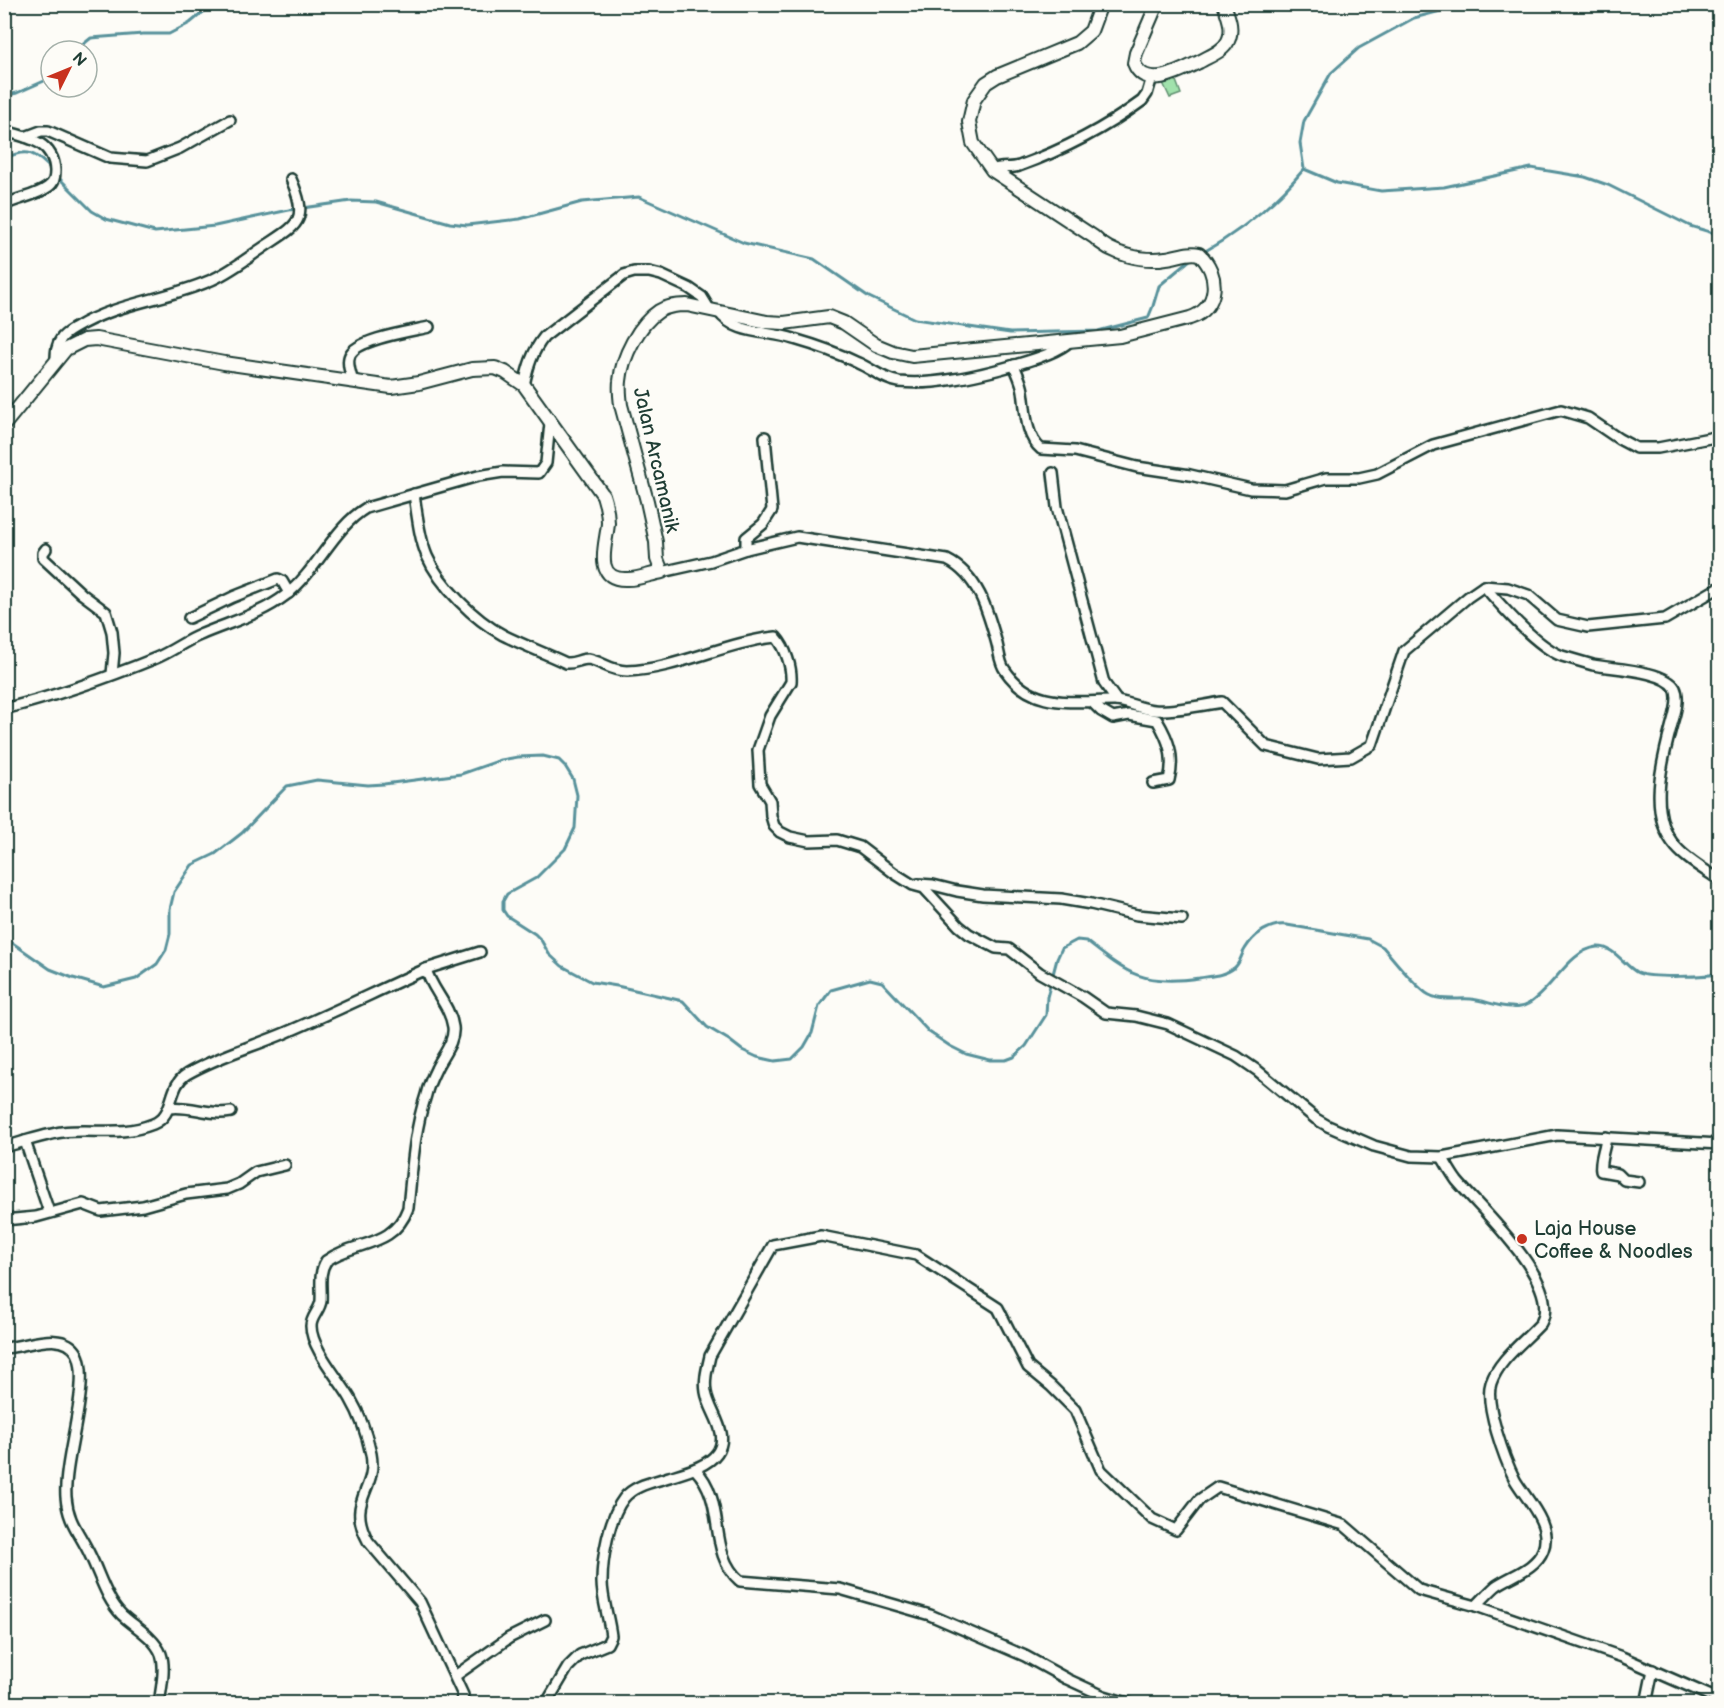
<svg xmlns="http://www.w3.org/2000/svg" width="1724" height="1708" font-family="'Balsamiq Sans',sans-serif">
<rect width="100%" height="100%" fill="#fdfcf7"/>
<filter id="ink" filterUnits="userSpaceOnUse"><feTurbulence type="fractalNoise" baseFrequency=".0167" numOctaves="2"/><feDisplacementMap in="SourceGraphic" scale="12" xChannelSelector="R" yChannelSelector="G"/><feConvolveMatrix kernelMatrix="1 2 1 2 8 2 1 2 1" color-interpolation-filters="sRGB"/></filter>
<g filter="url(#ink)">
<path fill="#a1e2ac" stroke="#609070" stroke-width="1.5" d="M1175,78L1181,94L1170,98L1163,83Z"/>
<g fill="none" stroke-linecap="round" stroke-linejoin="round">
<g stroke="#59929b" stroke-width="3">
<path d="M75,51L91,38L143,34H169L190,23L213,4"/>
<path d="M4,96L17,93L51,78"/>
<path d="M4,159C28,147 36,153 53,171"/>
<path d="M1304,169L1337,183L1381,191L1444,187L1531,168L1585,177L1608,185L1690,226L1720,235"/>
<path d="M57,176L92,211L106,219L155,232L215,226L289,210L351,201L376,202L450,223L467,225L520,219L582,202L639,197L744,243L814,259L869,297L915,319L1010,333L1098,331L1148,318L1153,306L1159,286L1191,259"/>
<path d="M1202,253C1241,231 1275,204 1304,169L1300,143L1304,121L1331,73L1359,48L1414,18L1467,4"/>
<path d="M4,937L50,969L73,978L104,987L136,979L157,964L166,950L170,934V909L174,892L192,865L215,854L242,833L287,786L317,780L368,785L384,784L461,774L501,760L518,757L543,756L559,760L565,766L573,779L577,795L575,828L565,849L536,878L507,894L503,901V910L507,916L535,934L541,940L549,954L562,966L592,982L617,986L683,1001L707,1027L729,1040L742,1050L757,1057L775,1061L792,1059L804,1047L812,1033L819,1006L831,990L870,979L882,982L929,1032L950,1046L966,1054L990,1060H1006L1014,1057L1026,1046L1046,1015L1047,997L1057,959L1062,948L1077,940L1086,941C1128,974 1142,986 1199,978C1210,976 1224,976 1234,968C1240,964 1241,955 1245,949C1254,934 1270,923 1287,925L1368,939L1383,947C1396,962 1410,981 1426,993C1439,1002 1456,998 1471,999C1484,1000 1497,1007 1511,1007C1516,1008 1523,1007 1528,1004C1552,990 1569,950 1597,947C1615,946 1624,966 1638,973C1649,978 1708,977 1720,973"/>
</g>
<defs>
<g id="minor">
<path d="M4,131C28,137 54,142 55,171C55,178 54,183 48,187C36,196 18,198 4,205"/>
<path d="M25,137L41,131H48L110,158L147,161L180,148L230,120"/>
<path d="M992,170C1001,166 1010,169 1019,166C1063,150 1104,129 1142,101L1147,94L1152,77"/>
<path d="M718,311C736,336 767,330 794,339C815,345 838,353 858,363C872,369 884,380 899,382C918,384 937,382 954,379C975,376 1062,356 1070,340"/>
<path d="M56,361C56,353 56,346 61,339C64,334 70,331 75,328C116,303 165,300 209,281C229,273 246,259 264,247C297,225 310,222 291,179"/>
<path d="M1014,365C1017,373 1022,382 1023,391C1026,410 1025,436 1041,449L1075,451L1137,467L1190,475L1251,489L1285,490L1326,478H1359L1377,474L1433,445L1561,410L1588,418L1619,439L1636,448H1658L1720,436"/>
<path d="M353,382C351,374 346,363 350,355C357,339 412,331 429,327"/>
<path d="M524,385C528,367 532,352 544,337L624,275L634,272H649L661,275L689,288L702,297L710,310"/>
<path d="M1053,473L1057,507L1104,683L1117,701"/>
<path d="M414,494C417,514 419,537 427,556C440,586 475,620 503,635C523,645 545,653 566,663C574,664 580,659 588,659C601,661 610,671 627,671C678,669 725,642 776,637C786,648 792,668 791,682L770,716L758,750L760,784L770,801L771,816L774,826L780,832L790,837L809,841L837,840L860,847L894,873L913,885L924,888L959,926L969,934L996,948L1009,949L1040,973L1083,997L1106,1013L1136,1016L1168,1024L1236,1056L1258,1071L1316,1119L1328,1126L1374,1146L1411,1156L1442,1157L1557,1135L1720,1144"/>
<path d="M46,549L43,553V558L82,594L106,612L112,632L114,653L112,674"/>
<path d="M746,549V538L763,524L772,510L765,437"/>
<path d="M662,572L711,561L746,549L797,537L947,560C979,576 988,612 997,644C999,652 1000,664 1005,670C1032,710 1073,701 1114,701C1127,701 1140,709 1154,710C1171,712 1204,705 1222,702L1266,746L1318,759L1351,757L1372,745L1404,651L1468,597L1484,586L1508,588L1528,595L1557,620L1588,627L1665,619L1720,587"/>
<path d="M1484,586C1502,607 1537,647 1562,656C1572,659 1583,662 1593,665C1613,669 1664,670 1675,688C1680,698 1675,714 1672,724C1662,761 1647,815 1676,847C1687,860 1705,870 1720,880"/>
<path d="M189,618L233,597L278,579L282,581L289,593"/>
<path d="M1092,702L1101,711L1113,718L1129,715L1157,720C1169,740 1175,757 1169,780L1153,783"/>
<path d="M4,709C55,696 107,678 156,658C171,652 185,641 200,635C230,622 260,615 286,595C317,571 334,527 366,508L478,476L503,472L539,473L546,463L550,423"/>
<path d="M918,884L933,885L957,891L983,895L1061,899L1091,904L1137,915L1182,919"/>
<path d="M426,969L480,952"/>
<path d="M169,1108C191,1105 209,1116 231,1112"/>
<path d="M1606,1137C1605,1149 1599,1160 1601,1171L1618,1174L1624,1180L1639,1182"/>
<path d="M25,1141L49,1212"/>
<path d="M4,1147C23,1142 43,1135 62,1132C95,1128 120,1137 153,1124C176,1115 167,1086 187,1074C218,1056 252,1047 285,1033C332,1013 379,990 426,969C431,989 450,1005 453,1027C455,1042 442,1056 436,1069C432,1077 428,1086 426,1095C414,1131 412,1170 408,1208C393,1249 355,1240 326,1261C318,1274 322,1286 321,1301C320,1310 311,1317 311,1326C311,1348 339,1379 350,1398C360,1415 367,1435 371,1454C378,1491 345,1499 368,1541L420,1602L463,1695L460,1704"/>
<path d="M1442,1157C1447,1165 1451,1173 1457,1181C1481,1210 1563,1283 1541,1323C1525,1341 1499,1359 1491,1383C1484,1404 1505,1460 1515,1480C1526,1499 1553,1525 1543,1550C1536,1569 1510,1576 1496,1586C1489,1592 1483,1599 1476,1606"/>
<path d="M4,1220L36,1217L83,1204L101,1211L143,1206L186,1194L227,1189L239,1184L256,1172L285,1165"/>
<path d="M4,1348C26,1347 63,1329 77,1353C92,1381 63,1460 66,1497C68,1523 80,1533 90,1555C100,1575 106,1599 122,1615C135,1627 154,1637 161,1654C166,1668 161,1689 159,1704"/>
<path d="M695,1469C728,1503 706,1551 740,1581L840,1589L930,1615L1025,1656L1067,1679L1104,1696L1131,1704"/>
<path d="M455,1676L509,1638L545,1620"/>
<path d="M546,1704L568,1667L580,1655L607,1644L611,1636C609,1618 602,1599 602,1582C602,1558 609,1517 624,1498C634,1485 654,1482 669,1477C685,1472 707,1467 717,1453C731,1433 709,1412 706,1392C704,1380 707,1369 710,1356L773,1245L821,1236L916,1255L998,1308L1028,1367L1051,1386L1075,1410L1101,1470L1152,1519L1176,1530L1199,1500L1218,1487L1344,1525L1419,1590L1476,1606L1622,1657L1720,1700"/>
<path d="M1646,1704L1653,1670"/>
</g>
<g id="tertiary">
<path d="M1157,4L1136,53L1134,63C1145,91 1181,71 1199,62C1209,56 1223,52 1228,41C1234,29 1228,16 1224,4"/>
<path d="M4,425L66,349L84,340L96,339L224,363L391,387L419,383L472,369L495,368L505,372L524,385L603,495C606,504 608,513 608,523C607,542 592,579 625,579C638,580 650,574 662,572L657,559L656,542L647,501L621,405C620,397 619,389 620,381C622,357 639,324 659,311C667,306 677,305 687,305L767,322L784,323L829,317L844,323L876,345L893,352L912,356L1120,336L1190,318C1220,308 1220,273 1199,254C1189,251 1177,257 1166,258C1143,262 1110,254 1094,237L992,170L973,143L969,122L974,100L986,83L997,76L1077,43L1091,31L1101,4"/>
</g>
</defs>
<use href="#minor" stroke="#1f3d34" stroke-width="14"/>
<use href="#tertiary" stroke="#1f3d34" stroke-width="16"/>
<use href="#minor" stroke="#fdfcf7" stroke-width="9"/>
<use href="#tertiary" stroke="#fdfcf7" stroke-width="12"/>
</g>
</g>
<circle fill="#c8321e" stroke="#fdfcf7" stroke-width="2" cx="1522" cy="1239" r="6"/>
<g text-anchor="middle" stroke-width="4.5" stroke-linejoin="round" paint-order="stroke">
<g font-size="20" fill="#1f3d34" stroke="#fdfcf7">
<text transform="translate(657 460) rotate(77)" y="7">Jalan Arcamanik</text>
</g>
<g font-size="20" fill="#1f3d34" stroke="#fdfcf7" text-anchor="start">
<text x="1534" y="1235">Laja House<tspan x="1534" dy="23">Coffee &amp; Noodles</tspan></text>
</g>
</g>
<rect width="1724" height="1708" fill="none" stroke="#fdfcf7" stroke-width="24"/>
<rect x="12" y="12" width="1700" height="1684" fill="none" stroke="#1f3d34" stroke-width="2" filter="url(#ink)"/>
<g transform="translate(69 69) rotate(47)"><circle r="28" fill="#fdfcf7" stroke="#a4b0a9" stroke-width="1.5"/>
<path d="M0-4.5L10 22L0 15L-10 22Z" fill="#c8321e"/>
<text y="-9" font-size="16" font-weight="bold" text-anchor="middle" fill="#1f3d34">N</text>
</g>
</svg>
